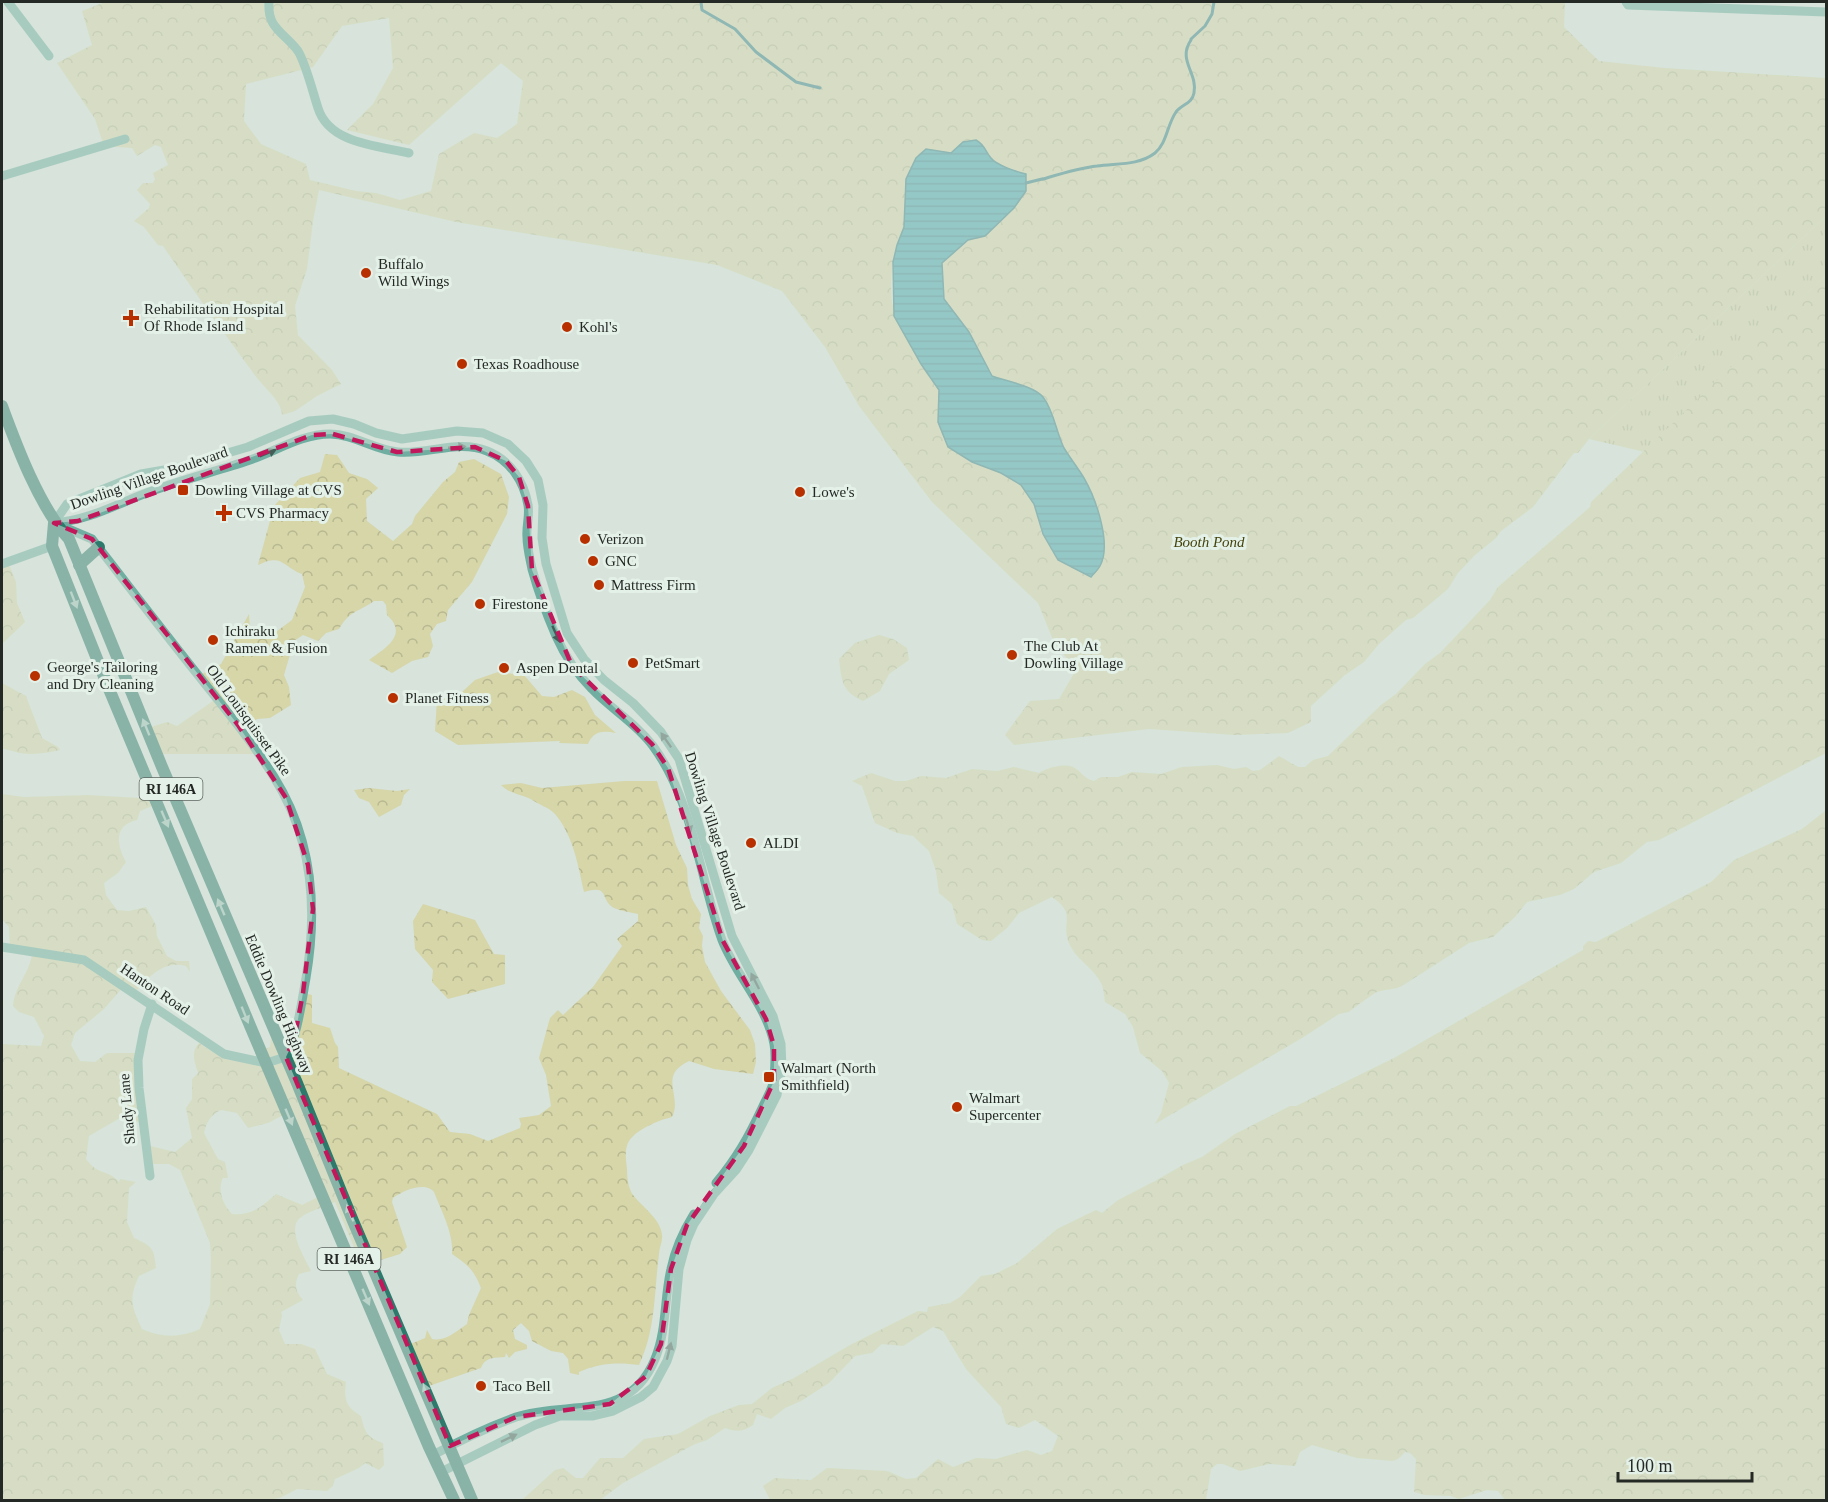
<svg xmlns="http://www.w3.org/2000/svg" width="1828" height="1502" font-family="'Times New Roman',serif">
<defs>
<pattern id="grass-tufts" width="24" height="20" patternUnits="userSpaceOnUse" patternTransform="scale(1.5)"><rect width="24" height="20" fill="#d6d6a9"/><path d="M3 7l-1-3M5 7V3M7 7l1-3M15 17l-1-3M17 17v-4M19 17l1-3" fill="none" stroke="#b8b891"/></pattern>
<pattern id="forest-crowns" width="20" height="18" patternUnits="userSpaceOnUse" patternTransform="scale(1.5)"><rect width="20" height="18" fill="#d6d6a9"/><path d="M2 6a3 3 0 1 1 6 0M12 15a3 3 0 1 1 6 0" fill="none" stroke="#b8b891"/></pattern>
<pattern id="water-rules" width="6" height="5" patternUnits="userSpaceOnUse" patternTransform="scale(1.5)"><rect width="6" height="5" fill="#42a6af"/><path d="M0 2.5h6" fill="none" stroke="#37878e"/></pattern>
</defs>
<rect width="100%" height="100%" fill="#d7e3db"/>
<path fill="url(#grass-tufts)" d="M1826,216V275L1645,452L1589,439Z"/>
<g fill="url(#forest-crowns)" fill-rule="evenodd">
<path d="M105,2H1565L1564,27L1599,61L1665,68L1826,78V216L1589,439L1578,453H1574L1533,507L1501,531L1496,538L1475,555L1458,573L1448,589L1413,618L1406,620L1379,644L1364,662L1345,675L1311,706V722L1288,733L1235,735L1149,729L1014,745L1005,735L1030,701L1059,699L1076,670L1054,642L1038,603L932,502L859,406L825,347L782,291L717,265L456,222L319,190L313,221L307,269L295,306L298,335L332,370L341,384L317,396L295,411L282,415C282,402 265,388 257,378C225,335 194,291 163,246L158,245L144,227L134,221L149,208L150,204L137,190L143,183H153L155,179L153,173L168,165L161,147L155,145L137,156L132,148L104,146L95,119L57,63L92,45L82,11ZM389,18L393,68L373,104L347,130L409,145L501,63L523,81L517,124L497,138L474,133L439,154L431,191L400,200L376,193L356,191L310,180L306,164L261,144L244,121L246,84L313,67L342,26ZM976,140C985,145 985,151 991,158C996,165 1017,172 1026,174V191L1014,208L985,236L968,240L942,264L943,293L949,317L966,357L985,378C1002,374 1015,396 1029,403C1036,407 1044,407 1049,415C1055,425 1057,439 1062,451C1067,461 1074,469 1076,481C1072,487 1065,495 1065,502C1064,521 1091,523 1062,550L1051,547L1041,532L1039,499L1033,489L986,464L967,460L962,453L961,447C944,441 948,415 942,399C939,389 932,380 927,371C924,366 923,359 920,354C911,338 896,321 892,302C890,287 892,261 896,247C898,240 903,233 904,225C909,192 897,176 926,150L951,153L963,142Z"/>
<path d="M1826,275V753L1659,840L1647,842L1621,863L1594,872L1574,889L1560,895L1527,902L1515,917L1493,937L1469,943L1402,986C1394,990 1386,989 1377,992C1374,993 1351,1010 1349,1012L1339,1014L1302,1038L1155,1124L1161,1113L1169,1083L1162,1071L1140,1053L1133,1027L1125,1014L1105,1002C1104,996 1104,989 1101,983C1093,967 1076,960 1069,943C1060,921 1078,915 1052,897L1019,913L1007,928L991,941L982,940L957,924L952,904L939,893L936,871L929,851L913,836L897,833L875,823L862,786L852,781L871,773L895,781H906L921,776L946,778L972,769L997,771L1014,767L1039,773C1047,768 1063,763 1073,767C1081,771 1084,779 1094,781L1101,777H1118L1132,772L1161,774L1182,767L1217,765L1234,769L1246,767L1253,771L1260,770L1279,756L1298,767H1305L1313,760L1328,756L1381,705L1396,694L1425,664L1440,653L1490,600L1498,587L1590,507L1591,502Z"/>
<path d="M325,454L337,455L349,473L367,479L378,488L366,499L367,521L393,541L412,524L415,516L443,482L455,472L459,462L474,459L501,474L509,497L507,514L472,582L448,610L446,621L437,624L430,634L433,646L428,657L412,661L392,673L369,660C385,648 409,635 387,615L386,605L383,601H374C359,612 350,610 339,629L326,633L318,641L303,635L294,641L284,675L289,687L291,705L270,718L257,719L241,733L254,754H158L148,728L167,722L177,726L213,701L198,676L221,664L249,614L250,632L257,636L269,637L292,620L305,587L302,574C282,566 282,553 258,565L274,506L300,478L320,472Z"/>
<path d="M8,562L16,582L17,603L25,622L2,644V564Z"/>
<path d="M879,635L893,639L907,648L909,660L889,674L880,691L863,701C841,691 842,681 839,659L855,643Z"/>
<path d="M498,672L524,675L542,696L554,697L572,690L585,697L595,715L616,733C604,731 594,730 588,744L559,743L560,741L458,745L435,731L437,700L462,692L475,680Z"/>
<path d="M2,683L26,696L42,738L58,747L60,750C47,753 29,756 16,752C11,751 7,749 2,749Z"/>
<path d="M624,781H657L676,845L687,868L688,885L692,899L701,914L699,928L703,936L702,946L705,962L721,991L750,1030L755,1044L756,1062L753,1074L714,1069L689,1061C657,1076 683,1096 672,1117C659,1120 637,1129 629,1141C624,1149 626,1160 627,1169C627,1177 628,1188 633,1195C642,1207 661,1219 662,1235C663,1241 659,1248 659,1254C654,1292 656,1330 639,1365C618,1362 599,1363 579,1372V1375L570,1373L568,1359L563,1353L551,1351L532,1341L529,1331L521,1323L513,1330L515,1339L527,1345V1349L515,1352L509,1358L506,1353L505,1357C494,1358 485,1357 481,1368L423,1388L406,1346L425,1338L427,1330L432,1339C445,1342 457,1331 467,1324L469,1315L481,1288C474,1270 468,1265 452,1254C454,1234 441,1210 434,1192C426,1181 403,1190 393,1198L392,1202L407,1247L400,1254L362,1266L335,1202C325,1208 309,1210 300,1218C286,1229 305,1258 311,1271L299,1274C294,1284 295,1291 303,1300L281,1312L282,1315L279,1330L285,1344H301L315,1349L327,1374L346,1382C344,1399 345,1407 361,1416C365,1432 366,1437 383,1443L384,1465L379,1470L365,1463L359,1468L335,1479L333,1486L327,1491L297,1489L280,1498L268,1500H2V1044L41,1046L44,1036L34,1017L19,1012L13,1006C15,985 28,976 32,955L10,949L9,927L2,919V794L24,797L88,795L157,799V804L140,811L137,820C114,825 116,844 126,862L118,873L104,883L106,895L117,910L129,911L146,907L156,925L157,936L167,956L176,961H189L190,972L186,966C162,960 149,978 134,993L124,986L104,1009L75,1033L71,1045L80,1061L95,1062L107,1053H138L143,1123L120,1118L89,1136L86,1159C98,1176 108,1169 119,1182L120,1179L136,1182L129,1188L127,1222L134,1238C152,1246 154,1248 156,1268L139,1276C128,1299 132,1307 142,1329C162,1338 180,1338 200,1329L210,1304L211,1259L210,1243L180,1170L169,1164H148L146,1145L175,1152L192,1138L186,1108L192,1099V1079L198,1073C195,1062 190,1053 199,1043C218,1058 240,1061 263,1065L262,1050L270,1047L272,1030L293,1062L295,1020L303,993L312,995V1023L330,1028L335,1043L338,1047L339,1068L437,1114L450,1132L470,1134L488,1141L520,1128L521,1124L519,1118L539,1115L551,1106L546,1075L539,1058L550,1018L558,1010L563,1015L593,987L622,946L617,939L638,921V914C630,912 621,911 614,908C599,900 611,884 584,892C578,865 573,834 554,813C549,808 540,805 534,801C522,794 511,795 501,785L521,783L542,788ZM221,1110L237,1113L248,1128L268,1123L287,1113L322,1195L302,1205L276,1194C263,1206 251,1216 232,1214C223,1205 217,1190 223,1178H228L225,1162L218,1159L204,1133C206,1123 211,1114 221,1110Z"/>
<path d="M369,788L397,791L410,789L404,795L401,805L379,817L369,802L359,798L354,790Z"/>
<path d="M1825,811H1826V1500H1505L1498,1491L1487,1490L1459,1499L1451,1496L1424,1495L1414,1492L1416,1459L1410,1453L1405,1452L1398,1459L1393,1461L1357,1458L1312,1445L1300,1452L1295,1466L1269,1464L1240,1471L1223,1464H1217L1211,1469L1206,1500H770L763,1486L775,1478L811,1480L827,1468L887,1471L906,1479L916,1478L938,1459L953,1467L976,1458L996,1459L1027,1450L1041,1455L1052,1451L1058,1436L1035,1420L1019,1428L1006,1424L1001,1407L966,1369L943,1331L933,1327L903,1346L882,1344L872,1353L855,1356L829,1383L801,1401L785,1408L771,1419L757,1414L753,1425C743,1432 737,1432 725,1428L707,1440L695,1444L623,1483L600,1500H522L555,1470L563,1468L576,1478H583L600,1458H623L644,1439L678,1434L710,1416L739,1405L752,1404L772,1388L794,1378L850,1345L918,1311L927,1312L928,1307L950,1303L960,1297L981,1276L995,1274L1017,1263L1057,1229L1096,1210L1102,1213L1118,1200L1155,1181L1183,1165L1202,1157L1235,1134L1290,1106H1296L1394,1058L1583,950V946L1588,941L1596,942L1711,882L1734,860L1802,829Z"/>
<path d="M423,904L475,920L494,954L505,955V984L448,999L432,982L433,970L415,949L413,921Z"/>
</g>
<path fill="url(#water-rules)" stroke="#398086" stroke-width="1.5" d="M976,140C985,145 985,151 991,158C996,165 1017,172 1026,174V191L1014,208L985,236L968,240L942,263L944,299L969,332L992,376C1006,381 1034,386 1043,397C1054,411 1056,432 1064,448C1070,458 1078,468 1084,478C1096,499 1112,544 1100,566C1098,570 1093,574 1091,577L1058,560L1043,534L1034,504L1021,485L1001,473L972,462L948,447L938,422L939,390L921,364L894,316L893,262L897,245L904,227L906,179L916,158L926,149L951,153L963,142Z"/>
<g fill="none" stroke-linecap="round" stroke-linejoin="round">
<g stroke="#398086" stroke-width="3">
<path d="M701,2L702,10L735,29L756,52L796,82L820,88"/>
<path d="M1191,39L1205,26L1212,14L1214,2"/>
<path d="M1043,179C1060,174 1079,168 1097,166C1116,163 1138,166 1155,153C1167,143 1167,125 1176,112C1182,104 1192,104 1194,93C1198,73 1177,60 1191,40"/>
<path d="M1026,183L1042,179"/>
</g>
<g stroke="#6faea1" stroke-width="9">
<path d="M8,2L49,56"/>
<path d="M269,2C267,29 284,32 298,51C306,64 313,93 318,108C329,144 379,146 409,153"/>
<path d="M1626,2L1628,5L1826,12"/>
<path d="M2,176L125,139"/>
<path d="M54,523L67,504L141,474L176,468L248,447L309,421L333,419L354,424L376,433L402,439L457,431L483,433L508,444L526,461L538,480L543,505L542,538L546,564L567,633L584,659L604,680L633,703L661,732L679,759L732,936L773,1016L781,1044L782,1069L777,1095L749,1150L736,1170L714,1194L694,1224L687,1240L679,1269L672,1346L667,1361L653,1387L641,1397L613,1411L592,1416H560L535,1425L441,1472"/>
<path d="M54,523C91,520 118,503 152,491C184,479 218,471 250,460C276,451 302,434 330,434C354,434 374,450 398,452C428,455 458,439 487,451C510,460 524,481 528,505C530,515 526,526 527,537C527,547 530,559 532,569C538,591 547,615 556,636C565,656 576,673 592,689C611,709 636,723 653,746C694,802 699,877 722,940C736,976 767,1006 774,1044C776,1054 775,1066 774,1077C774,1087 767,1097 763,1106C749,1136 737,1158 716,1183"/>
<path d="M2,564L52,546"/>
<path d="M2,947L84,960L224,1054L266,1063L286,1057C298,1033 301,1005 306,978C318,908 313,839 274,777C252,741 224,708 198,675C162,630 127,584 92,539L59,525"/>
<path d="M150,1176L139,1088L138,1060L144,1029L152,1004"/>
<path d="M433,1455C459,1441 488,1427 516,1417C568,1400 629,1423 655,1359C667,1330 664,1298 671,1269C675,1250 684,1230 694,1214"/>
</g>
<g stroke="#2d796c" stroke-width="12">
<path d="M2,406C17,447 40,508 69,539L162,767L297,1083L353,1221L472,1500"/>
<path d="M54,523L52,546L109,689L251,1028L429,1447L454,1500"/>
<path d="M79,565L99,547"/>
</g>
</g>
<defs><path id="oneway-solid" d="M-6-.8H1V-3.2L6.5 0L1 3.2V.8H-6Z" transform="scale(1.5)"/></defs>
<g fill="#435e57">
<use href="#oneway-solid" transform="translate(457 447) rotate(-4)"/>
<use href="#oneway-solid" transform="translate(268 453) rotate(-22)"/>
<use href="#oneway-solid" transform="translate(556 634) rotate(66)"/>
<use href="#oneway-solid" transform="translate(666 740) rotate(-125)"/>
<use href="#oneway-solid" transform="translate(688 825) rotate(73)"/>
<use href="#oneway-solid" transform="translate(755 981) rotate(-117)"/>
<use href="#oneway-solid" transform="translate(669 1351) rotate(-76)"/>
<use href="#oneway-solid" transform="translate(509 1438) rotate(-26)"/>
</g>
<g fill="#9bc1b6">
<use href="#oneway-solid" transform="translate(74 600) rotate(69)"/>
<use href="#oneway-solid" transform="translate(146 727) rotate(-112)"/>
<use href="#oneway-solid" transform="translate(165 819) rotate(67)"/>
<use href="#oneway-solid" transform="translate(221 907) rotate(-113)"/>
<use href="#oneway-solid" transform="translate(245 1015) rotate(68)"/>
<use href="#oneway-solid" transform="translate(289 1117) rotate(67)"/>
<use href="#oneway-solid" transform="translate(350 1213) rotate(-112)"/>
<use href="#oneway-solid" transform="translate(366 1297) rotate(67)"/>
<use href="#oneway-solid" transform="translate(427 1392) rotate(-113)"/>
</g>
<path d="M0 0H1828V1502H0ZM333,434L397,452L475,447L506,461L519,477L528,506L532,570L572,666L652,744L668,768L723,941L766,1019L774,1046V1081L744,1146L687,1225L671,1269L661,1344L646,1376L610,1404L516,1417L450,1446L286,1057L294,1040L303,993L313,909L308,865L286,798L238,725L92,539L54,523L78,521L312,435Z" fill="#d7e3db" fill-opacity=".55" fill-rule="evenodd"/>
<path fill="none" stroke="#c2185b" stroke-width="4.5" stroke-dasharray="12 8" stroke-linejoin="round" d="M333,434L397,452L475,447L506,461L519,477L528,506L532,570L572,666L652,744L668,768L723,941L766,1019L774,1046V1081L744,1146L687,1225L671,1269L661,1344L646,1376L610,1404L516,1417L450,1446L286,1057L294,1040L303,993L313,909L308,865L286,798L238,725L92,539L54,523L78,521L312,435Z"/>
<g fill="#b93000" stroke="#e4f1e8" stroke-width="2">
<circle cx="366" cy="273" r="6"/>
<path d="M128 309h6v6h6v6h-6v6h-6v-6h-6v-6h6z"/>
<circle cx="567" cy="327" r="6"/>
<circle cx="462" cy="364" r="6"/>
<rect x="177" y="484" width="12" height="12" rx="3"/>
<circle cx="800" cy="492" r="6"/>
<path d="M221 504h6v6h6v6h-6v6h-6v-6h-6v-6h6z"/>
<circle cx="585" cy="539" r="6"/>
<circle cx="593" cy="561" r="6"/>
<circle cx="599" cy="585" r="6"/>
<circle cx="480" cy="604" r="6"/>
<circle cx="213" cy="640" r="6"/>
<circle cx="1012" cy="655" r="6"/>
<circle cx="633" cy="663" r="6"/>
<circle cx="504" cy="668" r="6"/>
<circle cx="35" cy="676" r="6"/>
<circle cx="393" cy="698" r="6"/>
<circle cx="751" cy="843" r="6"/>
<rect x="763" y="1071" width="12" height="12" rx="3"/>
<circle cx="957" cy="1107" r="6"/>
<circle cx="481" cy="1386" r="6"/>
</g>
<g text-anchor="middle" stroke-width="6" stroke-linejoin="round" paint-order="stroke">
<g fill="#e4f1e8" stroke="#5e6560" stroke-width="1.5">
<rect x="139.5" y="778" width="63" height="22" rx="4.5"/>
<rect x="317.5" y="1248" width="63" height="22" rx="4.5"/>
</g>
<g font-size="14" font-weight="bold" fill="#252926">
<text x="171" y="794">RI 146A</text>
<text x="349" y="1264">RI 146A</text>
</g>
<g font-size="15" fill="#252926" stroke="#e4f1e8" text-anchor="start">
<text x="378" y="269">Buffalo<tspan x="378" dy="17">Wild Wings</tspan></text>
<text x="144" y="314">Rehabilitation Hospital<tspan x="144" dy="17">Of Rhode Island</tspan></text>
<text x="579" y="332">Kohl's</text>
<text x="474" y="369">Texas Roadhouse</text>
<text x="195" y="495">Dowling Village at CVS</text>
<text x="812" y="497">Lowe's</text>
<text x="236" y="518">CVS Pharmacy</text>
<text x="597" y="544">Verizon</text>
<text x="605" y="566">GNC</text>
<text x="611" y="590">Mattress Firm</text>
<text x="492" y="609">Firestone</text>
<text x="225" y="636">Ichiraku<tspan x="225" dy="17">Ramen &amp; Fusion</tspan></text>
<text x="1024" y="651">The Club At<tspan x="1024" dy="17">Dowling Village</tspan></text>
<text x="645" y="668">PetSmart</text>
<text x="47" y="672">George's Tailoring<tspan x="47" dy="17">and Dry Cleaning</tspan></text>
<text x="516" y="673">Aspen Dental</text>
<text x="405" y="703">Planet Fitness</text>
<text x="763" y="848">ALDI</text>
<text x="781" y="1073">Walmart (North<tspan x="781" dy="17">Smithfield)</tspan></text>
<text x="969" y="1103">Walmart<tspan x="969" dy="17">Supercenter</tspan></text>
<text x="493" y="1391">Taco Bell</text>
</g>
<g font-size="15" fill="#252926" stroke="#e4f1e8">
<text transform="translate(149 478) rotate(-19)" y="5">Dowling Village Boulevard</text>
<text transform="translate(249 720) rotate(54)" y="5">Old Louisquisset Pike</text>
<text transform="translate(715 831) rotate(72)" y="5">Dowling Village Boulevard</text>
<text transform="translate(155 989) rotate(34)" y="5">Hanton Road</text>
<text transform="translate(279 1004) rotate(67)" y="5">Eddie Dowling Highway</text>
<text transform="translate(127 1109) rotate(-95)" y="5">Shady Lane</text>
</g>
<g font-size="15" font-style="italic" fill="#45430b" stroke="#e4f1e8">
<text x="1209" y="547">Booth Pond</text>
</g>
</g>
<rect width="1828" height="1502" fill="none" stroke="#252926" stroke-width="6"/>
<path d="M1618 1472v9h134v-9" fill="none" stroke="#252926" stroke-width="3"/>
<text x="1627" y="1472" font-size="18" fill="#252926" stroke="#e4f1e8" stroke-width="4.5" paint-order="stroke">100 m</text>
</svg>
